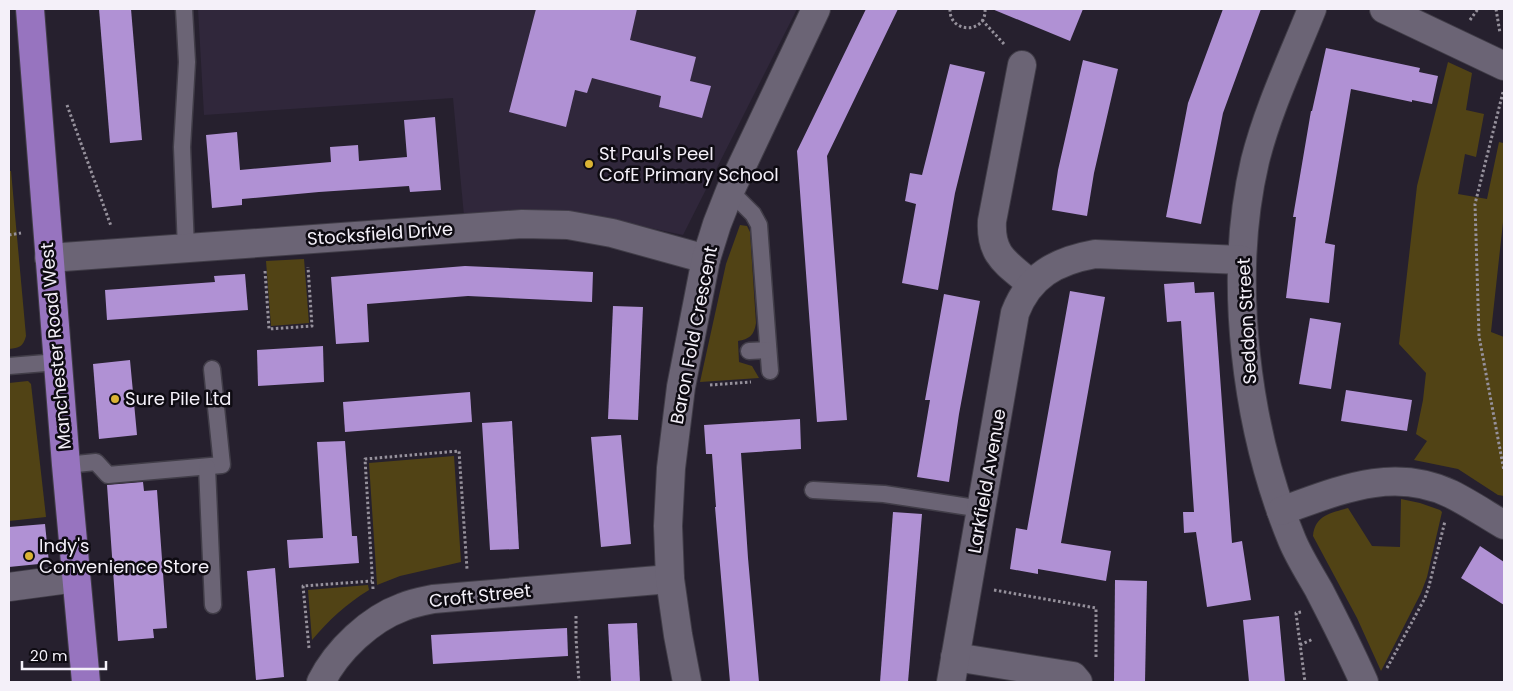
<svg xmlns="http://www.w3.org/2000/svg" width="1513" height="691" font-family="Poppins,sans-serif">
<rect width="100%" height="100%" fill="#26202e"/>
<path fill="#30273b" d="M198,9H797L683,235L580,213L464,216L453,98L204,115Z"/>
<g fill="#514315">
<path d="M1448,62L1472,73L1466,110L1484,114L1476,157L1465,154L1458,194L1487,199L1499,142L1503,143L1504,137V213L1491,332L1504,337V496L1498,495L1458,469L1414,460L1427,441L1416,434L1423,400L1426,373L1399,344L1417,186Z"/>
<path d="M9,171H11L26,336C23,347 19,348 9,349Z"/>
<path d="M740,225L747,226L750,232L756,323C754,336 749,339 738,341L739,362L752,366L759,378L700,382L726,264Z"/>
<path d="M304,259L309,323L271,326L266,261Z"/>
<path d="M28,381L31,384L46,517L9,521V383Z"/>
<path d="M454,456L461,562L400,576L377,585L369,463Z"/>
<path d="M1401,499L1420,503L1440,510L1442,512L1427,577L1421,593L1381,671L1357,618L1313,536C1315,515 1331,513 1348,508L1372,546L1400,547Z"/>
<path d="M368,585L369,590C346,604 329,620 312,640L308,590Z"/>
</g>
<g fill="#b091d4">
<path d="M99,9H131L142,140L110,143Z"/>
<path d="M536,9H637L630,40L696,57L690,81L711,86L702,118L659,107L661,96L592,78L587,93L575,90L566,127L509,112Z"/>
<path d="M866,9H898L827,156L847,420L817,422L797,151Z"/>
<path d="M992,9H1083L1070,41Z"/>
<path d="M1223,9H1261L1223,113L1201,224L1166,217L1188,103Z"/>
<path d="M1326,48L1420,68L1419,72L1438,76L1432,104L1412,100V102L1351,89L1325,243L1335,245L1329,303L1286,298L1296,217H1293L1311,111H1312Z"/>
<path d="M1083,60L1118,69L1094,173L1087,216L1052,210L1058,170Z"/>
<path d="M950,64L985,72L955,193L938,290L902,283L916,204L905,201L910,173L922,175Z"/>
<path d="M435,117L441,190L410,192L409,186L319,192L242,199V205L212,208L206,135L237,132L240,170L331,162L330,147L358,145L359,161L407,157L404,120Z"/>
<path d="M465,266L593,272L592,302L468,296L367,304L369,342L336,344L331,277Z"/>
<path d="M245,274L248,310L107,320L105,290L215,282L214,276Z"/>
<path d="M1194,282L1195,293L1214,292L1232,543L1242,541L1251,600L1207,607L1196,532L1184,533L1183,512H1194L1181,321L1167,322L1164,284Z"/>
<path d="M1070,291L1105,297L1061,543L1111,551L1106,581L1038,569V574L1010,569L1016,528L1027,530Z"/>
<path d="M944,294L980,301L959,414L949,482L917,477L930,400H925Z"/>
<path d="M613,306L643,307L638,420L608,419Z"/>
<path d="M1310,318L1341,323L1331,389L1299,384Z"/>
<path d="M323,346L324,382L258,386L257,350Z"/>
<path d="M130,360L137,435L99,439L93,364Z"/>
<path d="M1346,390L1412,400L1407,431L1341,421Z"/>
<path d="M470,392L472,422L345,432L343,402Z"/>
<path d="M800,419L801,449L741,453L748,558L759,682H730L715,507H716L712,454H706L704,425Z"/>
<path d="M512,421L519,549L490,550L482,423Z"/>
<path d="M621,435L631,544L601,547L591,437Z"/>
<path d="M345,441L352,536H357L359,563L289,568L287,540L323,538L317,442Z"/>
<path d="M143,482L144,491L157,490L167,628L153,629L154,638L118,641L107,485Z"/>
<path d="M893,512L922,514L908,682H880Z"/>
<path d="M45,524L49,563L9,567V527Z"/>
<path d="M1480,546L1504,562V605L1461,578Z"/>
<path d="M275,568L284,677L256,680L247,571Z"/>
<path d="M1115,580L1147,581L1145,682H1114Z"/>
<path d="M1279,616L1285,682H1249L1243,620Z"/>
<path d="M637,623L640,682H611L608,624Z"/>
<path d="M567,628L568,656L433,664L431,635Z"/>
</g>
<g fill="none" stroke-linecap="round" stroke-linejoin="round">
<defs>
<g id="lane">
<path d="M184,9L187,62L182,147L186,249"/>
<path d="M730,191L753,214L759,225L770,371"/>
<path d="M749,351L768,350"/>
<path d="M9,366L58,362"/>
<path d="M66,465L96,462L108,475L222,465L212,369"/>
<path d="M207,467L213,605"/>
<path d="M813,490L884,494L982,509"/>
</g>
<g id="street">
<path d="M1312,9C1292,59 1268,109 1255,161C1227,280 1246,428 1292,540C1299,557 1310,574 1319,590C1335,621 1350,651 1364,682"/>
<path d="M1384,9L1504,66"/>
<path d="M1022,65L992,221C990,256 1007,263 1031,284"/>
<path d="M49,258L522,224L568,225L612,233L706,259"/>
<path d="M1281,511C1338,491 1392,466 1451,494C1469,503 1487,515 1504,525"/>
<path d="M9,587L76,578"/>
<path d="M955,657L1073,676L1078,682"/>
<path d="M321,682C337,650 370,619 403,607C412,603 423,601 433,599L670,579"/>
<path d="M687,682L678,635L670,579L668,526L671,468L681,387L706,259L717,224L730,191L816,9"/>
<path d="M951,682L1015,313C1029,276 1056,261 1095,254L1242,260"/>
</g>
<path id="primary" d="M30,9L66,465L86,682"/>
</defs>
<use href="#lane" stroke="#413d48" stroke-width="19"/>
<use href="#street" stroke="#413d48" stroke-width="30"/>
<use href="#primary" stroke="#413d48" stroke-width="30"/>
<g stroke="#96919c" stroke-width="3" stroke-dasharray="2.5 2.5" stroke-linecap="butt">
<path d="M950,9C949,34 987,34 985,9"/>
<path d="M1496,9L1500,33"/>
<path d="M982,20L1004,44"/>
<path d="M1470,20L1478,9"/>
<path d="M1503,92L1475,204L1479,336L1504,471"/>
<path d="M67,105L111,226"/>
<path d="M9,235L21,233"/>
<path d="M265,271L269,329L312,326L308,267"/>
<path d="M710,385L751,382"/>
<path d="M373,589L365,459L459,451L467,569"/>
<path d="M994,590L1096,608V658"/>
<path d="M1301,612L1296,613L1305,682"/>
<path d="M576,616V638L579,682"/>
<path d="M1300,645L1313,639"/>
<path d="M309,648L303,586L372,581"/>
<path d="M1387,668L1425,598L1429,586L1445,521"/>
</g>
<use href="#lane" stroke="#6b6475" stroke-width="16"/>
<use href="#street" stroke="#6b6475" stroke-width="28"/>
<use href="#primary" stroke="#9774bf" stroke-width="28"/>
</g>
<g fill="#dab334" stroke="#0e0b12" stroke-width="2">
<circle cx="589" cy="164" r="5"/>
<circle cx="115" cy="399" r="5"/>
<circle cx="29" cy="556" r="5"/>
</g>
<g text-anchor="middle" stroke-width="5" stroke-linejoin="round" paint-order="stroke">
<g font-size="18" fill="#f4f0f9" stroke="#0e0b12" text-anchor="start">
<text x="599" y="160">St Paul's Peel<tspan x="599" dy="21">CofE Primary School</tspan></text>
<text x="125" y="405">Sure Pile Ltd</text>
<text x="39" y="552">Indy's<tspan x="39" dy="21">Convenience Store</tspan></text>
</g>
<g font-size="18" fill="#f4f0f9" stroke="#0e0b12">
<text transform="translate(380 234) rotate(-4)" y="6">Stocksfield Drive</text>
<text transform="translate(1247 321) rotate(-93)" y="6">Seddon Street</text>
<text transform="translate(694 335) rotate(-79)" y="6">Baron Fold Crescent</text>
<text transform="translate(56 346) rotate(-95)" y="6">Manchester Road West</text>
<text transform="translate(987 481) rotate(-80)" y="6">Larkfield Avenue</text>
<text transform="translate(480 596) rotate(-6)" y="6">Croft Street</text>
</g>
</g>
<rect width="1513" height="691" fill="none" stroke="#f4f0f9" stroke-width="20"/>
<path d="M22 661v8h84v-8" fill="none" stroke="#f4f0f9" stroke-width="2.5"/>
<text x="30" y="661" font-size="15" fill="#f4f0f9" stroke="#0e0b12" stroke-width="4" paint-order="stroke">20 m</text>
</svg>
